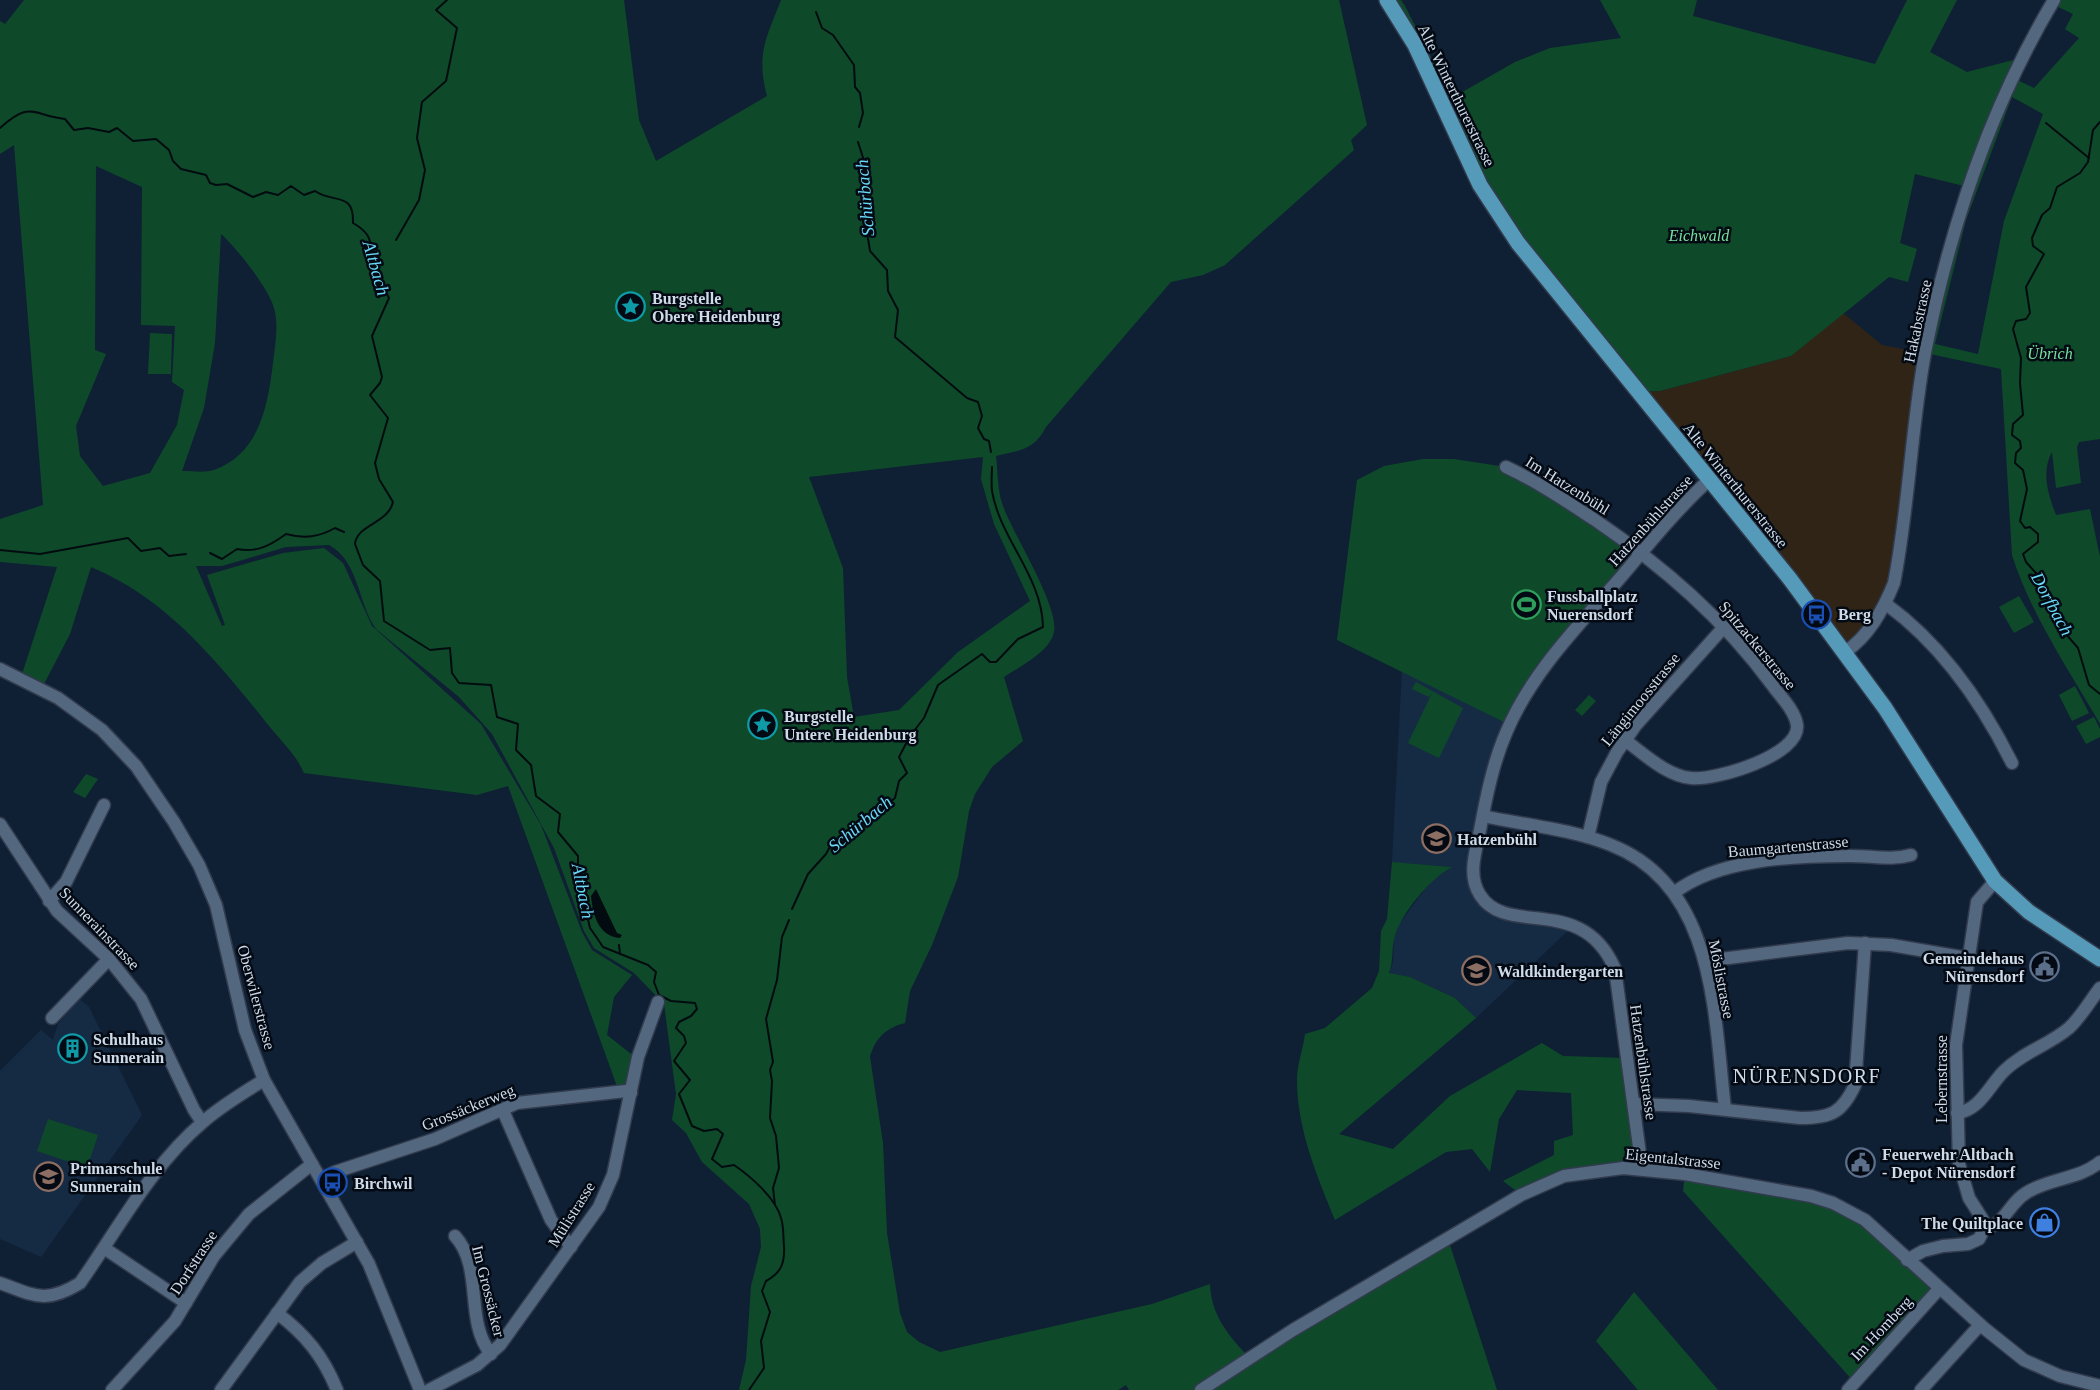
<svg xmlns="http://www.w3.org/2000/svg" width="2100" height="1390" font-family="Georgia,serif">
<rect width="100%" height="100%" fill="#0f2035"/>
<path fill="#302416" d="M1842,312L1882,345L1925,353L1886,604L1845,652L1637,392L1660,391L1791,356Z"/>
<g fill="#152b44">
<path d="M1402,670L1510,725L1473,867L1492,907L1574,925L1476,1018L1455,998L1410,977L1389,974L1393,962L1394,940L1397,927L1431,881L1451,867L1392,862Z"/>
<path d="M79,999L89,1007L142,1115L41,1257L0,1239V1071L41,1030L53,1040L58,1024Z"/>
</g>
<g fill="#0e4a29" fill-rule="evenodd">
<path d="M24,0H624L639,120L656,161L767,96C756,54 766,39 781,0H1339L1367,125L1351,140L1354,150L1225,265L1203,275L1171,282L1046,427C1034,450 1021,450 996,456C998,472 997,490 1003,506C1013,534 1059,606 1054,632C1050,652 1019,667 1004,677L1023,741L992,767L975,794L969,811L958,877L932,945L910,991L905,1023C886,1028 875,1038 870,1057L883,1143L887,1233L900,1313L907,1332L919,1342L940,1352L1152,1304L1210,1284C1211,1312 1225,1332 1245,1353L1515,1190L1503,1181L1554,1155V1141L1573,1135L1571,1093L1517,1090L1499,1119L1490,1172L1472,1149L1446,1152L1335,1220C1317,1176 1297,1129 1297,1080C1297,1065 1303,1049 1305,1034L1325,1028L1372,988L1379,971L1381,931L1387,919L1392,862L1452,867C1432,877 1401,913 1395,936C1391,948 1394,961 1389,973L1410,977L1455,998L1476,1018L1339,1134L1393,1149L1450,1096L1542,1043L1563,1056L1627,1058L1642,1169L1564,1176L1448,1239L1497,1390H1129L1126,1385L1118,1390H739L746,1360L751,1286L761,1247L760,1229L749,1204L702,1162L686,1133L672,1120L676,1094L664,1004L634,973L594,948L584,931L554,848L492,734L459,697L376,629C358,604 359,561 329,545L286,547L222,566H196L222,626L225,625L207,575L283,553L324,548L343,563L372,626L481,724L541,825L582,932L592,950L632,975L614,997L607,1035L635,1057L626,1091L618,1089L508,786L477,795L304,773C296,754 278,738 265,721C216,660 166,598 91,567L70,634L44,684L22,674L57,567L0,562V519L43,505L14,145L0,154V21L5,24ZM96,166L142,187L141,325L175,326L172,382L184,390L177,425L150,473L103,486L80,456L76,426L106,354L95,350ZM221,234C236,247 269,289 274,308C279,326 275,345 273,363C268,404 260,454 214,470C205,473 192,471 182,471L204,408L215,343ZM983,457L981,479L994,524L1030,601L958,652L899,710L854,717L847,677L843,568L809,477Z"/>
<path d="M1387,0H1401L1405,6L1452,98L1515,62L1550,48L1621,38L1600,0H1697L1693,16L1875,64L1907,0H1957L1930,52L1967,72L2021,58L2013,78L2034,88L2079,38L2065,29L2073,14L2052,4L2054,0H2100V439L2079,442L2077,447L2081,483L2056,488L2052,452C2041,472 2048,494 2056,515L2090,509L2100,557V724C2069,670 2031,615 2012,555L2001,369L1925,353L1968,187L1915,174L1900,243L1917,249L1908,282L1889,277L1791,356L1660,391L1637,392L1518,243ZM2012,97L2043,114L2004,221L1978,354L1935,344L1966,220Z"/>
<path d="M150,333L172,334L171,374H148Z"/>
<path d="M1423,459H1454L1506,467L1642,553L1552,656L1510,725L1337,640L1357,480L1384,466Z"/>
<path d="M2019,596L2034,622L2014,633L1999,607Z"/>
<path d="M1416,682L1463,708L1439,758L1408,743L1432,693L1429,697L1412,689Z"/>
<path d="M2075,686L2089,713L2072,721L2059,695Z"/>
<path d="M1589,695L1596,701L1582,716L1575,710Z"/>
<path d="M2094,717L2100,729V737L2086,744L2076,726Z"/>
<path d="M86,774L98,779L85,798L73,792Z"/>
<path d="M48,1119L98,1135L87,1168L37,1151Z"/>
<path d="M1685,1174L1850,1211L1939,1289L1854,1382L1683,1191Z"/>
<path d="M1634,1292L1718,1390H1638L1596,1341Z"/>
</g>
<path fill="#020c10" d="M596,889L617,933L622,935L620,938C598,936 593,915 591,896Z"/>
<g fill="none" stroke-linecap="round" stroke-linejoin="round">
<g stroke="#020c10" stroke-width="2">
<path d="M816,12L822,28L833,35L854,65L855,87L860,93L863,113L859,127"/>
<path d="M2100,122L2093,130L2088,162L2080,173L2057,187L2050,208L2042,215L2032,238L2033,246L2044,254L2026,287L2030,313L2026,319L2016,321L2013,329L2021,358L2020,383L2023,415L2013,424L2012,435L2020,441L2021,448L2016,453L2015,463L2023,470L2027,489L2020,521L2025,528L2030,527L2038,534V542L2023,554L2026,562L2044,582L2047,599L2061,620L2065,633L2078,648L2089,685L2100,694"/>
<path d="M2046,123L2089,158"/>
<path d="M0,128C31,100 32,115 65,119L74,130L88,128L109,132L117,128L133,141L156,139L169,150L173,161L181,169L206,175L210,183L216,185L227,184L253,197L266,192L278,195L291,186L304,195L315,191C334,204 354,191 353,223C376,236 369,246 374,267C376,277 384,288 389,298L372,336L382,377L380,383L370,395L388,418L375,463L379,479L393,502C388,524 357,524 355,544L363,565L380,581L384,621L430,650L450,648L452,673L459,683L491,685L497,717L518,724L516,750L531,765L536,796L560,814L558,832L578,856V877L590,928L597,938L603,947L648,965L656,972L654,982L659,995L671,1001L695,1003L697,1009L691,1016L679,1022L676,1028L684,1036L686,1043L674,1061L690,1080L679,1094L692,1126L704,1131L717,1129L723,1134L712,1159L722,1167L734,1165C750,1176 776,1198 781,1218C784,1227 783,1237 784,1246C785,1263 781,1273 766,1281L762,1291L770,1312L761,1341L764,1368L749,1390"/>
<path d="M858,142L866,167L862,200L870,251L887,270L888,291L898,310L895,337L967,398L978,402L982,416L978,428L984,439L989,441L991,452"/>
<path d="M396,240L419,200L425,170L417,138L422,102L446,81L457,28L436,10L447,0"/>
<path d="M0,550L40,554L128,538L141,551L160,548L169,556L186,554"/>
<path d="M210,553L222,559L237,549C257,553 271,545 286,534C305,539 319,537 335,528L344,532"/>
<path d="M792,909L808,874L826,854L833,841L865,821L895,798L899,781L907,773L899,757L910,736L924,718L938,685L982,654L990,662H996L1018,639L1043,627C1042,576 1000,539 992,491C991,483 992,475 992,467"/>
<path d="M619,945L620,954"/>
<path d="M775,1205L773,1188L779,1168L776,1136L770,1118L772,1081L770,1070L773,1062L766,1019L777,980L782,937L789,920"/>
</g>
<defs>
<g id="minor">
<path d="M1506,467C1538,482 1566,501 1595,520C1664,567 1724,619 1773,686C1781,697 1795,711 1797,725C1801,755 1715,781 1691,778C1667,776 1644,754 1625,740"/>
<path d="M1886,604C1941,644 1982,703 2012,763"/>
<path d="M1845,652C1869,636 1883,610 1894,583C1909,507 1911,429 1925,353C1949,231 1990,107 2054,0"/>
<path d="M0,669L58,698L102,730L136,766L174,822L199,865L216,905L245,1030L264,1080L369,1264L420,1390"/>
<path d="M1483,816C1525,825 1571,829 1611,845C1716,886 1714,1015 1725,1109"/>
<path d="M0,824L57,911L109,959L141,999L194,1110L202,1122"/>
<path d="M1588,837L1601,782L1617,752L1636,725L1724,627"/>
<path d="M1674,893C1717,859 1793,856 1847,856C1869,855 1890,861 1911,855"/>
<path d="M49,901L66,882L104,805"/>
<path d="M1705,961L1848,943L1891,945L1967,958"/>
<path d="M52,1018L109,959"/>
<path d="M1634,1104L1689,1106L1800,1118C1831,1118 1842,1113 1855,1085L1865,943"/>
<path d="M504,1113L551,1220L571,1247"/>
<path d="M1957,1113C1980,1110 1989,1086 2004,1071C2023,1052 2049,1045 2069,1028C2081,1017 2090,1001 2100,988"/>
<path d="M1642,1169L1615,969C1582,892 1507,938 1480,895C1467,875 1476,851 1480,830C1486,798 1493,763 1506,733C1531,673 1578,626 1621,577C1649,544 1677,509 1709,480"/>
<path d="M323,1179L335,1172L435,1139L517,1103L626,1091L631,1093"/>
<path d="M1984,1229C2005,1225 2009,1203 2026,1193C2049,1178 2078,1180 2100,1162"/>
<path d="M455,1236C484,1268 464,1321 491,1354"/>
<path d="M104,1248L186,1303"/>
<path d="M1907,1260L1923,1251L1943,1246L1968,1244L1979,1239L1984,1229L1983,1220L1969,1198L1959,1164L1956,1045L1977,902L1995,881"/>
<path d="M0,1283C35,1296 46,1304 80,1283C118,1229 152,1165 203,1122C221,1106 243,1093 264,1080"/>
<path d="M277,1313C306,1335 323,1356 337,1390"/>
<path d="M112,1390L175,1321L214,1256L249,1214L312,1164"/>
<path d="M221,1390L300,1282L322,1263L357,1242"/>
<path d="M429,1390L477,1365L500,1345L599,1207L613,1175L638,1057L658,1002"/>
<path d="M1201,1390L1293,1330L1521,1195L1564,1176L1623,1168L1685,1174L1811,1196L1833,1203L1865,1220L1984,1328L2024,1360L2060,1376L2100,1386"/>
<path d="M1848,1390L1939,1289"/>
<path d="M1921,1390L1980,1325"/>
</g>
<path id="major" d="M1387,0L1415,45L1480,185L1518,243L1790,579L1885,708L1995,881L2029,912L2100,959"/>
</defs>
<use href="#minor" stroke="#323b4d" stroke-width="15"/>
<use href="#major" stroke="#323b4d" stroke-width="18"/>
<use href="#minor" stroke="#53677f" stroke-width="12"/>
<use href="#major" stroke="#559bb9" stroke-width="15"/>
</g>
<defs>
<symbol id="sight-ring" viewBox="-11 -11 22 22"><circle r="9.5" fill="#040a13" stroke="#0f9aa8" stroke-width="1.5"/><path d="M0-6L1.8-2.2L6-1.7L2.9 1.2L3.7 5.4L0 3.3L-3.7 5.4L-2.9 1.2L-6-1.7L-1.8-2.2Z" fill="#0f9aa8"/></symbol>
<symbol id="stadium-ring" viewBox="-11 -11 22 22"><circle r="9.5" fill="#040a13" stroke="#2e9e5b" stroke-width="1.5"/><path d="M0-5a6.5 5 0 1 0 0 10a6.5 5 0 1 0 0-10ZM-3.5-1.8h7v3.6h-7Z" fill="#2e9e5b"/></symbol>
<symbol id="bus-ring" viewBox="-11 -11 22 22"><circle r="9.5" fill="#040a13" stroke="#1a4fb4" stroke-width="1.5"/><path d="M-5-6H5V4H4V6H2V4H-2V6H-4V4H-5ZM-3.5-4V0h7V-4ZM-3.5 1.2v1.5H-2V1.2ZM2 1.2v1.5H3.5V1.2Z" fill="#1a4fb4"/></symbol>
<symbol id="school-ring" viewBox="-11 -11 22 22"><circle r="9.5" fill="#040a13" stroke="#8d6e63" stroke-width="1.5"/><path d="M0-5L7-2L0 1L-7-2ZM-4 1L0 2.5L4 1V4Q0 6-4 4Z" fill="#8d6e63"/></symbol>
<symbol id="civic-ring" viewBox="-11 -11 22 22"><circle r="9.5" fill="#040a13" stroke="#5c6f8a" stroke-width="1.5"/><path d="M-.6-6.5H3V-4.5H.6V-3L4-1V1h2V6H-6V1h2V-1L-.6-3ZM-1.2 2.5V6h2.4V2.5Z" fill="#5c6f8a"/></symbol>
<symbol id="building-ring" viewBox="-11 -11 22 22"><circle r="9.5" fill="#040a13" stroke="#0f9aa8" stroke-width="1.5"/><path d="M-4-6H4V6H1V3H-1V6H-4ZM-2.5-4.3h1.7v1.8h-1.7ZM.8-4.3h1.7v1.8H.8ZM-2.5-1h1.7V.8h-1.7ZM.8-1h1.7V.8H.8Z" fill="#0f9aa8"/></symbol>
<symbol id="shop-ring" viewBox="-11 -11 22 22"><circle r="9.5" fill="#040a13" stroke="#3f7fe0" stroke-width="1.5"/><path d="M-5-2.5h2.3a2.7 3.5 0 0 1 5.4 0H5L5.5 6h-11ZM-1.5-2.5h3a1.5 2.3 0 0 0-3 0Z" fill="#3f7fe0"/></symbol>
</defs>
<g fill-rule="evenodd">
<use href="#sight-ring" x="614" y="290" width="33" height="33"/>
<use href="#stadium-ring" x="1510" y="588" width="33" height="33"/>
<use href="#bus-ring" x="1800" y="598" width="33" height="33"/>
<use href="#sight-ring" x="746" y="708" width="33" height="33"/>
<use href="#school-ring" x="1420" y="822" width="33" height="33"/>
<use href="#civic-ring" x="2028" y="950" width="33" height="33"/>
<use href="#school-ring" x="1460" y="954" width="33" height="33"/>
<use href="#building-ring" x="56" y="1032" width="33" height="33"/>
<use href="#civic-ring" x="1844" y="1146" width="33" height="33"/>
<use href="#school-ring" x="32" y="1160" width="33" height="33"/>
<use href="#bus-ring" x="316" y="1166" width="33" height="33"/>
<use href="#shop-ring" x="2028" y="1206" width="33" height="33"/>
</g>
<g text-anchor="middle" stroke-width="5" stroke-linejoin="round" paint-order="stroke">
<g font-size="16" fill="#cfdbe9" stroke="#040a13">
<text transform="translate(1457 95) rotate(64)" y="6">Alte Winterthurerstrasse</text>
<text transform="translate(1917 321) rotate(-78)" y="6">Hakabstrasse</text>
<text transform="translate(1568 485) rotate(32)" y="6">Im Hatzenbühl</text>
<text transform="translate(1736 485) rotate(51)" y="6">Alte Winterthurerstrasse</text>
<text transform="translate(1650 520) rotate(-48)" y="6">Hatzenbühlstrasse</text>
<text transform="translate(1758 645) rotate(50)" y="6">Spitzackerstrasse</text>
<text transform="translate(1640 699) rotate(-51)" y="6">Längimoosstrasse</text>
<text transform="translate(1788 846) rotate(-5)" y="6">Baumgartenstrasse</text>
<text transform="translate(100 928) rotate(46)" y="6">Sunnerainstrasse</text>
<text transform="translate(1722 979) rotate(79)" y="6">Möslistrasse</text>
<text transform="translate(257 997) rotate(75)" y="6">Oberwilerstrasse</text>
<text transform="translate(1644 1062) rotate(82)" y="6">Hatzenbühlstrasse</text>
<text transform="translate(1941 1079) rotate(-90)" y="6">Lebernstrasse</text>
<text transform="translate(468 1107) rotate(-22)" y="6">Grossäckerweg</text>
<text transform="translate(1673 1158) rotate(6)" y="6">Eigentalstrasse</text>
<text transform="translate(571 1214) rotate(-58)" y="6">Mülistrasse</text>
<text transform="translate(193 1262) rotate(-57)" y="6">Dorfstrasse</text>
<text transform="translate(489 1291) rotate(76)" y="6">Im Grossäcker</text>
<text transform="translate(1881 1328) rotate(-47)" y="6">Im Homberg</text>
</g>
<g font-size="16" font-style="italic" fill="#77e19d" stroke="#040a13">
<text x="1699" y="241">Eichwald</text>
<text x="2050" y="359">Übrich</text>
</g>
<g font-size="16" font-weight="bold" fill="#cfdbe9" stroke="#040a13" text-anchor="start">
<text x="652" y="304">Burgstelle<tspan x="652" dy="18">Obere Heidenburg</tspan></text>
<text x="1547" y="602">Fussballplatz<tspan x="1547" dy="18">Nuerensdorf</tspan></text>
<text x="1838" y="620">Berg</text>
<text x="784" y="722">Burgstelle<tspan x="784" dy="18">Untere Heidenburg</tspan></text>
<text x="1457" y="845">Hatzenbühl</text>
<text x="2024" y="964" text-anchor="end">Gemeindehaus<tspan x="2024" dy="18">Nürensdorf</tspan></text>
<text x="1497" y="977">Waldkindergarten</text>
<text x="93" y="1045">Schulhaus<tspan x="93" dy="18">Sunnerain</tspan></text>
<text x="1882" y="1160">Feuerwehr Altbach<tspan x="1882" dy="18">- Depot Nürensdorf</tspan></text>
<text x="70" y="1174">Primarschule<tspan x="70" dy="18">Sunnerain</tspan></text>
<text x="354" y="1189">Birchwil</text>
<text x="2023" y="1229" text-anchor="end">The Quiltplace</text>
</g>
<g font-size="18" font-style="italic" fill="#69d7f8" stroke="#040a13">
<text transform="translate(865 198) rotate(-95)" y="6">Schürbach</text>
<text transform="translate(376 268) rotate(74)" y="6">Altbach</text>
<text transform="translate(2052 604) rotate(62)" y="6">Dorfbach</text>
<text transform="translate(860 824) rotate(-40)" y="6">Schürbach</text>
<text transform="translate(583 891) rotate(79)" y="6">Altbach</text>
</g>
<g font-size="20" letter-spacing="1.5" fill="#cfdbe9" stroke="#040a13">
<text x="1807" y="1083">NÜRENSDORF</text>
</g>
</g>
</svg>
